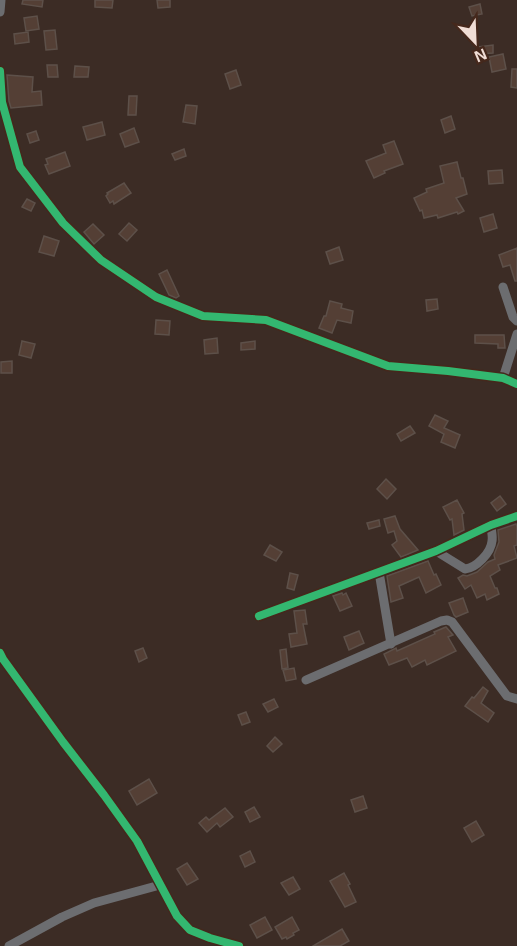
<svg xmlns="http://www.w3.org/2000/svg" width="517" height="946" font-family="Helvetica,sans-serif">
<rect width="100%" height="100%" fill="#3c2c25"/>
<g fill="#543f35" stroke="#5d5049" stroke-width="1.5">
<path d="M23,0H43L42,7L22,4Z"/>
<path d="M95,0H113L112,8L95,7Z"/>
<path d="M157,0H170V7L158,8Z"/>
<path d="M480,4L482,14L472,16L469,7Z"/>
<path d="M37,16L39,29L26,31L24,18Z"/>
<path d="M55,30L57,49L46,50L44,31Z"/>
<path d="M28,32L29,42L15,44L14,34Z"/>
<path d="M493,45V53L478,54V47Z"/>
<path d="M503,54L506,69L492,72L489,57Z"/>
<path d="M47,65H57L58,77H48Z"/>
<path d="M75,66L89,67L88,77H74Z"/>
<path d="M512,69H517V88L511,87Z"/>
<path d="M236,70L241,85L230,89L225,74Z"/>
<path d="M7,75L33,77L32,92L41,91L42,105L11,108L9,101Z"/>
<path d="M129,96H137L136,115H128Z"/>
<path d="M186,105L197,106L195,124L183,122Z"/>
<path d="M451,116L455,129L445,133L441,120Z"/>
<path d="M102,122L105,135L87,140L83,127Z"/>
<path d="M134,128L139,142L125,147L120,134Z"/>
<path d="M36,131L39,140L30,143L27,134Z"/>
<path d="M394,141L403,164L384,171L385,173L374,178L366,161L386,153L383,145Z"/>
<path d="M184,149L186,156L175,160L172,154Z"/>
<path d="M65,152L70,166L49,174L45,165L48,164L46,159Z"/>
<path d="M457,162L461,178H463L467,194L456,198L464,211L458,214L457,212L438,218L437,215L424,218L422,210L420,211L414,198L427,192L426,189L444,183L440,166Z"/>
<path d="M502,170L503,183L489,184L488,171Z"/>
<path d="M124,183L131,193L114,204L113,201L110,203L106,196L108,194L107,193Z"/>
<path d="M27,199L35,203L31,211L22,207Z"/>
<path d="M493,214L497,228L484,232L480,218Z"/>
<path d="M129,223L137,230L127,241L119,234Z"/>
<path d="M93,224L104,235L94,244L84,232Z"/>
<path d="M44,236L59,241L54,256L39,252Z"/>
<path d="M339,247L343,260L330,264L326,252Z"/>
<path d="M517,248V281H515L510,265L503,267L499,255Z"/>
<path d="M167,270L179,296L176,298L169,295L159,274Z"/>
<path d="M437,299L438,309L427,311L426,300Z"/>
<path d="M330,301L342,304L341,308L353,311L351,323L337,320L332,333L319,328L324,316H326Z"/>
<path d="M156,320L170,321L169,335L155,334Z"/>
<path d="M475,335H504L505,348H498V344L475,343Z"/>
<path d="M217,338L218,353L205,354L204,340Z"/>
<path d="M22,341L35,344L31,358L19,355Z"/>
<path d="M255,341V349L241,350V343Z"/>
<path d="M12,361V373H1V362Z"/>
<path d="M435,415L448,421L444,428L460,435L455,448L441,442L444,434L429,426Z"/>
<path d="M410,426L415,433L401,441L397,434Z"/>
<path d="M386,479L396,489L387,499L377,489Z"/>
<path d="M500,496L506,504L497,511L491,503Z"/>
<path d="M457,500L464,513L462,514L464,530L454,535L452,519L450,520L443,507Z"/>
<path d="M395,516L400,529L418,550L401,557L392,545L397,541L394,531L388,533L384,519Z"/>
<path d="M379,520L380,526L369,529L367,523Z"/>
<path d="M516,524L517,527V545L514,546L517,558L498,565L500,570L490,576L495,588H497L499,594L487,600L485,594L477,598L471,585L465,589L458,578L463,575L467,576L477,572L488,562L495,559L494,555L499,542L498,530Z"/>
<path d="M270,545L282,552L276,561L264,555Z"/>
<path d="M428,561L434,575L436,574L441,585L426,593L419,577L399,586L403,598L391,602L387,576Z"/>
<path d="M290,573L298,575L294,590L287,588Z"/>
<path d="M342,593L343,595L346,593L352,606L340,611L333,596Z"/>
<path d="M463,598L468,612L456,617L454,615L449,603Z"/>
<path d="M305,610L307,624H303L307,644L291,647L289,634L297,633L294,611Z"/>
<path d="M446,627L453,635L448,637L456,651L427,665L425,660L412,667L407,658L389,665L384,654L396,648L397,651L435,634L434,632Z"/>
<path d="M359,631L364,643L349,650L344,637Z"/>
<path d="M143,648L147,658L139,662L135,651Z"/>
<path d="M286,649L288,668L282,669L280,650Z"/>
<path d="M294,668L296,679L286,681L283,670Z"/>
<path d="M483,687L488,691L481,703L494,713L488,722L465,706L472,697L474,698Z"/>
<path d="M274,699L278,707L268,712L263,704Z"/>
<path d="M246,712L250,722L242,725L238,715Z"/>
<path d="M275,737L282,744L273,752L267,746Z"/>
<path d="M149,779L157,793L137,805L129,791Z"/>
<path d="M363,796L367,808L355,812L351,800Z"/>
<path d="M254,807L260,817L250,822L245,812Z"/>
<path d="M225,808L233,817L220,827L217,823L207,832L199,823L206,817L209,820Z"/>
<path d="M476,821L484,835L472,842L464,828Z"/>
<path d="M250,851L255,862L245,867L240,856Z"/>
<path d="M187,863L198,879L187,885L177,869Z"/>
<path d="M344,873L350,884L348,885L356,902L345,907L330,881Z"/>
<path d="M293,877L300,889L289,895L281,883Z"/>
<path d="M265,917L272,930L257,938L250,925Z"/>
<path d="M292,917L299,930L293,933L294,935L287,939L286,937L282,939L275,927Z"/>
<path d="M342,929L349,941L340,946H313Z"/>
</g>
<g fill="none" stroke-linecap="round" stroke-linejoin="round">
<g stroke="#6c6d70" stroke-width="9">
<path d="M0,12L1,0"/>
<path d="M0,71L2,102L20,167L63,223L101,260L156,297L203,316L266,320L388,366L448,371L503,378L517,384"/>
<path d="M503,287L513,317L517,321"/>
<path d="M503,378L517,334"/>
<path d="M436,551L465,569C476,568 491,553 492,541C493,536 491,530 491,525"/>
<path d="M379,572L391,644"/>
<path d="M259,616L436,551L491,525L517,516"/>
<path d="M0,653L3,659L63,742L104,795L137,841L177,916L190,930L210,938L239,946"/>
<path d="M306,680L441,621L447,620L452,622L507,696L517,699"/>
<path d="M9,946L62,917L94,903L160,885"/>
</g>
<defs>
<g id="cycleway">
<path d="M0,71L2,102L20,167L63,223L101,260L156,297L203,316L266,320L388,366L448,371L503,378L517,384"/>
<path d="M259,616L436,551L491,525L517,516"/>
<path d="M0,653L3,659L63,742L104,795L137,841L177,916L190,930L210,938L239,946"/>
</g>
</defs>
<use href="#cycleway" stroke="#45281c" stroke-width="11"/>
<use href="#cycleway" stroke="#33b770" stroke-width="8"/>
</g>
<g transform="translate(475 42) rotate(157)" stroke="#45281c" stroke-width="4.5" paint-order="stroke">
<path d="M0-4.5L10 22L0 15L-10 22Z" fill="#f0ddd5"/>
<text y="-9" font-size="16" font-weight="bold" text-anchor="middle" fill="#f0ddd5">N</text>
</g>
</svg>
